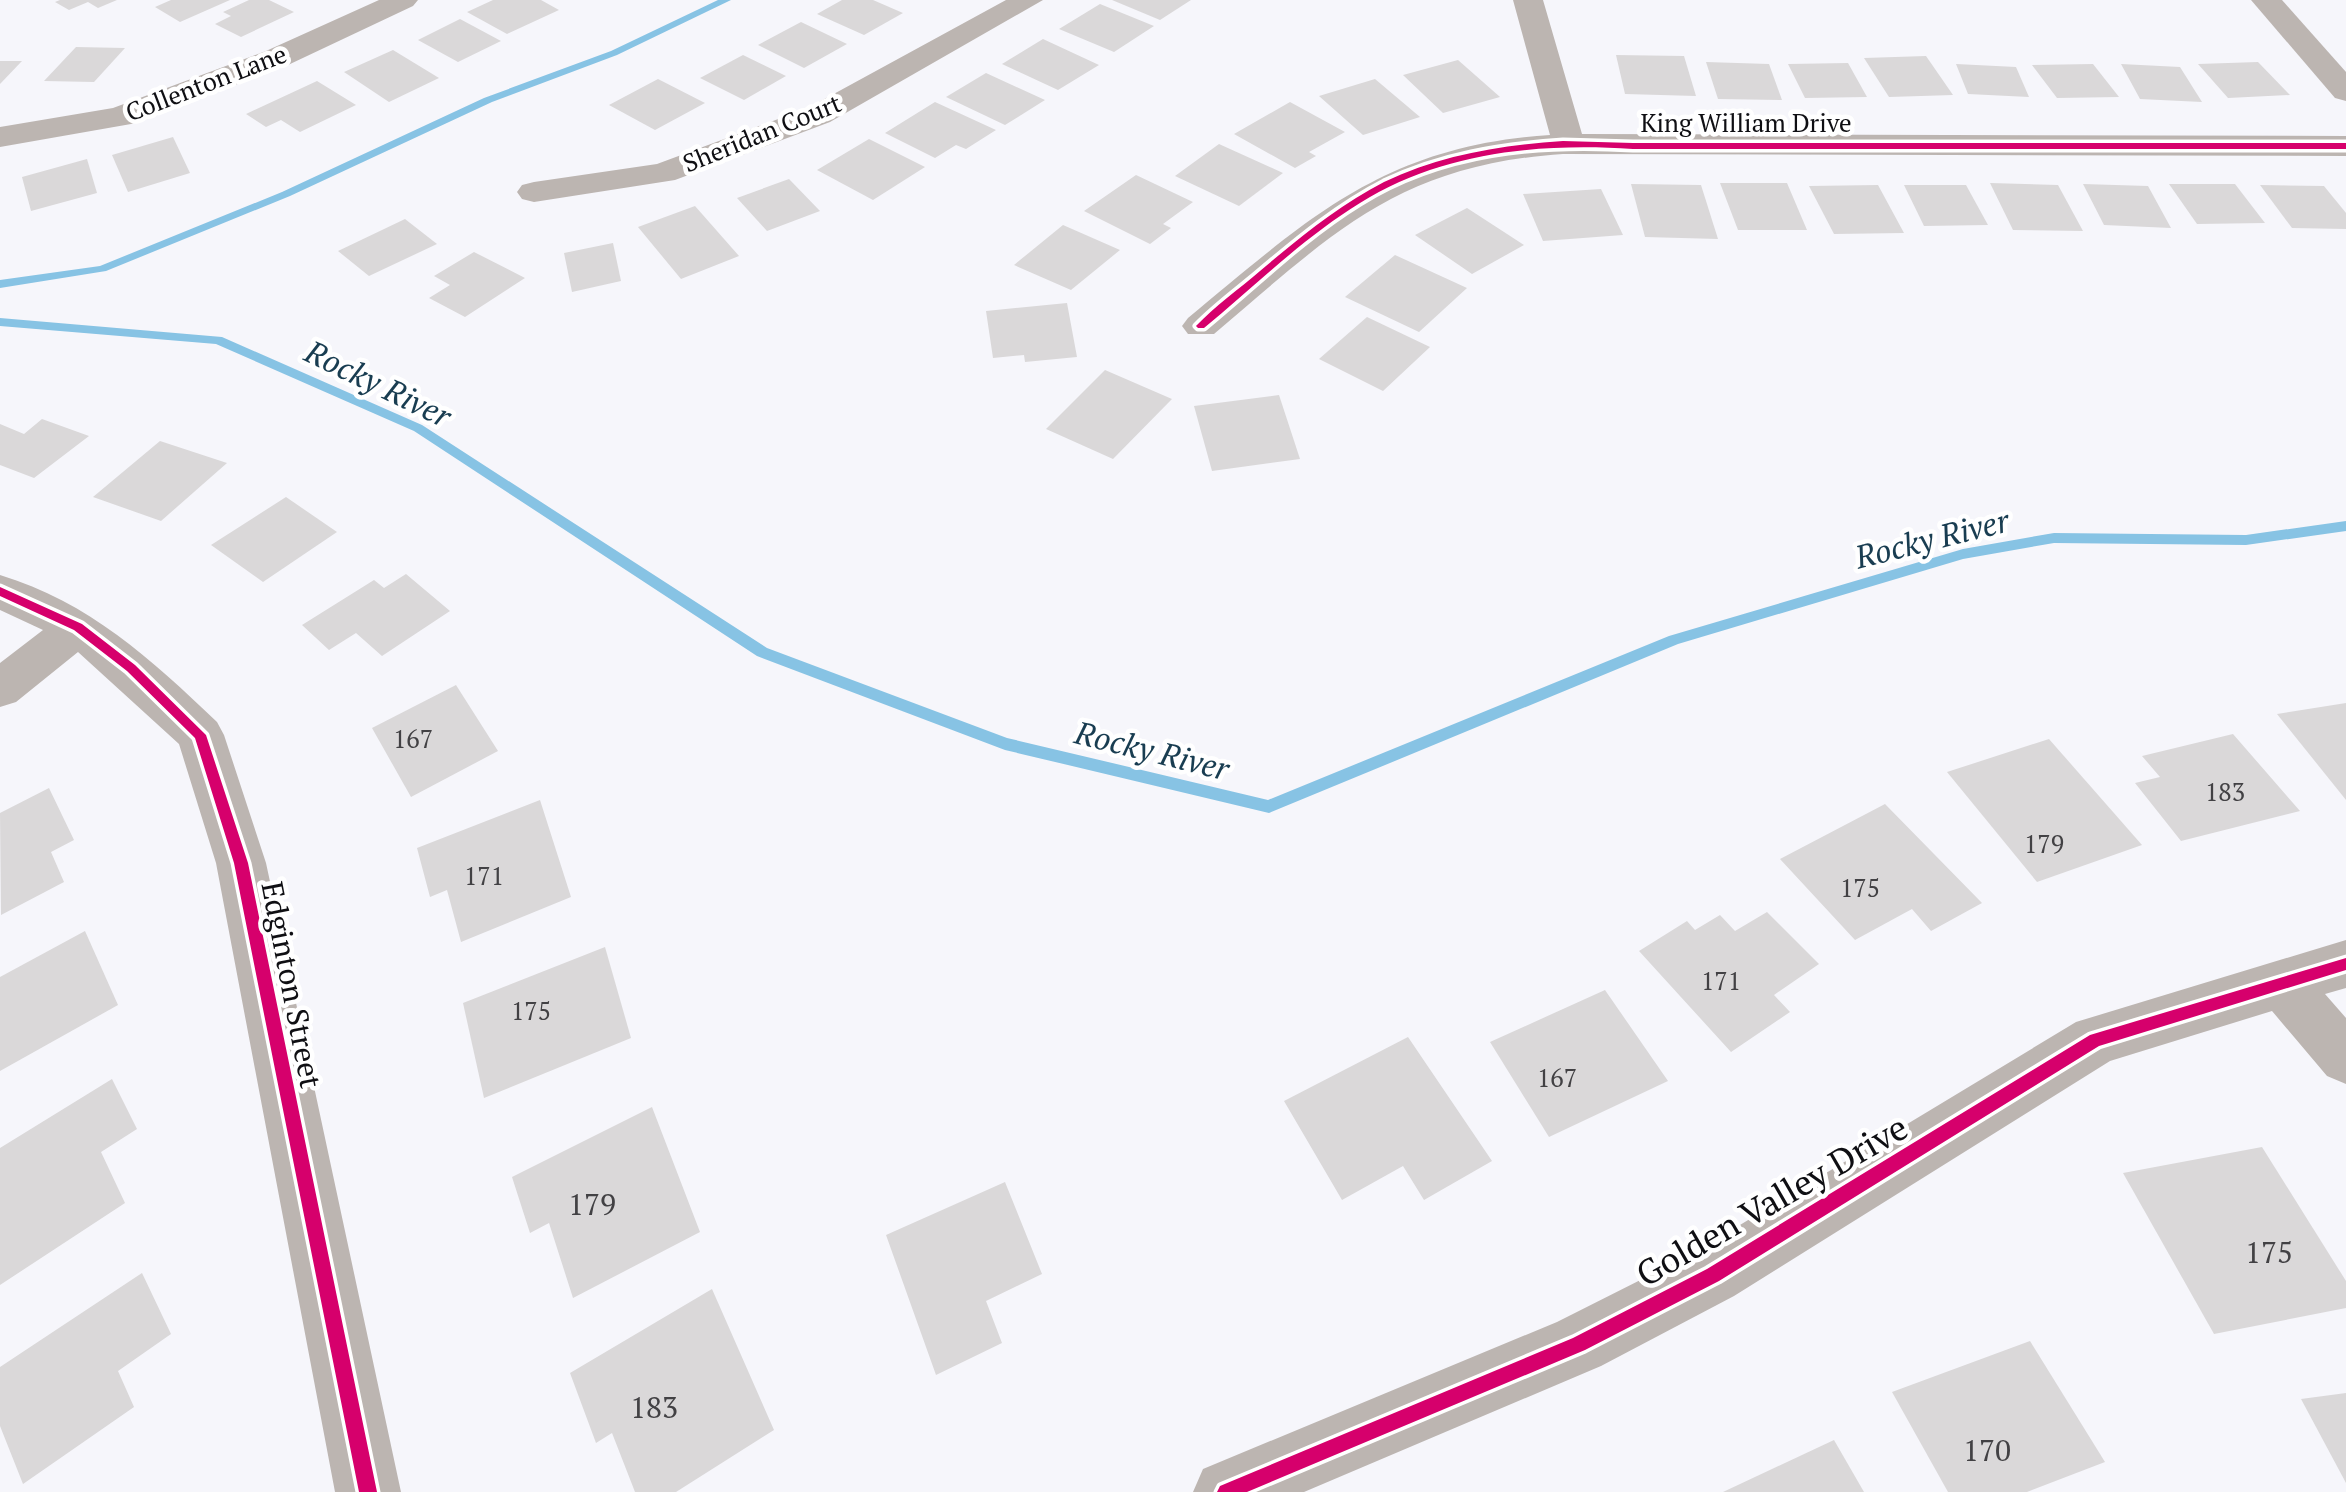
<svg xmlns="http://www.w3.org/2000/svg" width="2346" height="1492" font-family="'PT Serif',serif">
<rect width="100%" height="100%" fill="#f6f6fb"/>
<g fill="none" stroke-linecap="round" stroke-linejoin="round">
<g fill="#87c3e4" fill-rule="evenodd">
<path d="M718,0H731L617,55L492,102L290,196L106,271L0,288V280L100,266L282,192L484,98L611,51Z"/>
<path d="M0,318L222,337L422,425L767,648L1007,738L1268,800L1669,636L1963,549L2054,533L2246,535L2346,521V531L2246,545L2054,543L1963,559L1678,644L1269,813L1005,750L757,656L414,431L216,344L0,326Z"/>
</g>
</g>
<g fill="#dad8d9">
<path d="M60,0H117L98,8L88,2L69,10L55,2Z"/>
<path d="M171,0H230L180,22L155,7Z"/>
<path d="M249,0H269L294,12L241,37L215,24L231,16L223,12Z"/>
<path d="M493,0H541L559,10L507,34L467,12Z"/>
<path d="M842,0H873L903,13L864,35L817,14Z"/>
<path d="M1112,0H1191L1160,20Z"/>
<path d="M1100,4L1154,26L1114,52L1059,29Z"/>
<path d="M460,19L501,41L458,62L418,40Z"/>
<path d="M801,22L847,44L804,68L758,45Z"/>
<path d="M1043,39L1099,65L1058,90L1002,64Z"/>
<path d="M76,47L125,48L94,82L44,81Z"/>
<path d="M393,50L439,78L389,102L344,72Z"/>
<path d="M743,55L786,76L744,100L700,78Z"/>
<path d="M1616,55L1684,56L1696,96L1625,94Z"/>
<path d="M1926,56L1953,95L1889,97L1864,58Z"/>
<path d="M1458,60L1500,97L1443,113L1403,75Z"/>
<path d="M0,61H22L0,84Z"/>
<path d="M1706,62L1769,64L1782,100L1718,99Z"/>
<path d="M2258,62L2290,95L2228,98L2198,64Z"/>
<path d="M1848,63L1867,97L1805,98L1788,64Z"/>
<path d="M1956,64L2016,67L2029,97L1968,94Z"/>
<path d="M2093,64L2119,97L2057,98L2032,65Z"/>
<path d="M2121,64L2180,67L2202,102L2140,99Z"/>
<path d="M986,73L1045,100L1005,125L946,97Z"/>
<path d="M658,79L705,103L655,130L609,105Z"/>
<path d="M1375,79L1420,117L1363,135L1319,96Z"/>
<path d="M317,81L356,105L300,132L281,120L266,127L246,114Z"/>
<path d="M935,102L996,130L966,149L956,145L935,158L885,133Z"/>
<path d="M1290,102L1345,132L1309,152L1316,156L1295,168L1234,134Z"/>
<path d="M173,137L190,173L128,192L112,155Z"/>
<path d="M869,139L925,167L873,200L817,170Z"/>
<path d="M1219,144L1283,173L1239,206L1175,176Z"/>
<path d="M87,159L97,193L31,211L22,177Z"/>
<path d="M1136,175L1193,202L1163,224L1171,228L1150,244L1084,211Z"/>
<path d="M789,179L820,211L767,231L737,198Z"/>
<path d="M1720,183H1787L1807,230H1738Z"/>
<path d="M1990,183L2058,185L2083,231L2013,230Z"/>
<path d="M1631,184L1701,185L1718,239L1645,237Z"/>
<path d="M2083,184L2148,186L2171,228L2104,225Z"/>
<path d="M2169,184H2235L2265,223L2197,224Z"/>
<path d="M1878,185L1904,233L1834,234L1809,186Z"/>
<path d="M1904,185H1966L1988,225L1924,226Z"/>
<path d="M2260,185L2324,186L2346,213V229L2292,228Z"/>
<path d="M1601,189L1623,235L1543,241L1523,194Z"/>
<path d="M695,206L739,256L681,279L638,227Z"/>
<path d="M1467,208L1524,245L1472,274L1415,235Z"/>
<path d="M405,219L437,244L369,276L338,251Z"/>
<path d="M1063,225L1120,250L1071,290L1014,265Z"/>
<path d="M613,243L621,281L572,292L564,253Z"/>
<path d="M474,252L525,278L465,317L429,298L450,285L434,276Z"/>
<path d="M1395,255L1467,288L1419,332L1345,297Z"/>
<path d="M1067,303L1077,357L1025,362L1024,355L993,358L986,311Z"/>
<path d="M1367,317L1430,347L1383,391L1319,359Z"/>
<path d="M1105,370L1172,399L1113,459L1046,429Z"/>
<path d="M1279,395L1300,459L1212,471L1194,406Z"/>
<path d="M42,419L89,436L34,478L0,465V424L24,434Z"/>
<path d="M160,441L227,463L161,521L93,497Z"/>
<path d="M286,497L337,532L263,582L211,545Z"/>
<path d="M406,574L450,611L382,656L356,633L329,650L302,625L374,580L384,588Z"/>
<path d="M456,685L498,751L411,797L372,728Z"/>
<path d="M2346,703V800L2277,714Z"/>
<path d="M2233,734L2300,811L2181,841L2135,783L2160,777L2142,756Z"/>
<path d="M2049,739L2142,845L2037,882L1947,772Z"/>
<path d="M49,788L74,840L51,852L64,882L1,915L0,813Z"/>
<path d="M540,800L571,897L461,942L447,890L430,897L417,848Z"/>
<path d="M1885,804L1982,903L1931,931L1912,909L1855,940L1780,859Z"/>
<path d="M1767,912L1819,964L1774,995L1790,1012L1731,1052L1639,951L1687,921L1695,930L1720,915L1735,931Z"/>
<path d="M85,931L118,1005L0,1071V977Z"/>
<path d="M605,947L631,1038L484,1098L463,1003Z"/>
<path d="M1605,990L1668,1081L1549,1137L1490,1042Z"/>
<path d="M1408,1037L1492,1161L1424,1200L1403,1166L1342,1200L1284,1101Z"/>
<path d="M112,1079L137,1129L101,1152L125,1203L0,1285V1148Z"/>
<path d="M652,1107L700,1232L573,1298L549,1223L530,1233L512,1177Z"/>
<path d="M2262,1147L2346,1281V1308L2214,1334L2123,1173Z"/>
<path d="M1005,1182L1042,1274L986,1301L1002,1343L936,1375L886,1235Z"/>
<path d="M142,1273L171,1334L118,1371L134,1407L23,1484L0,1426V1367Z"/>
<path d="M712,1289L774,1430L676,1492H635L612,1433L596,1443L570,1373Z"/>
<path d="M2030,1341L2105,1462L2027,1492H1948L1892,1392Z"/>
<path d="M2346,1393V1483L2301,1399Z"/>
<path d="M1834,1440L1864,1492H1723Z"/>
</g>
<g fill="none" stroke-linecap="round" stroke-linejoin="round">
<g fill="#bcb5b1" fill-rule="evenodd">
<path d="M379,0H418L413,6L288,65L131,124L0,147V127L113,108L266,51Z"/>
<path d="M1006,0H1043L830,122L675,180L534,202L522,199L517,192L522,185L534,182L657,164L808,108Z"/>
<path d="M1513,0H1543L1582,134L2346,136V156L1563,154C1398,165 1333,233 1214,334H1188L1182,326L1188,318C1309,218 1384,146 1550,135Z"/>
<path d="M2251,0H2282L2346,72V101L2335,98Z"/>
<path d="M0,575C89,602 151,659 217,722L224,735L266,863L401,1492H335L216,863L179,744L78,652L16,702L0,707V663L43,630L0,610Z"/>
<path d="M2346,940V988L2325,994L2346,1018V1084L2327,1076L2272,1011L2110,1061L1734,1296L1601,1366L1304,1492H1193L1203,1469L1557,1322L1692,1254L2076,1022Z"/>
</g>
<defs>
<g id="cycleway">
<path d="M1563,141L1633,143H2346V149H1633C1538,143 1442,152 1360,203C1303,238 1255,286 1204,328H1198L1196,326C1215,306 1239,289 1260,271C1299,238 1339,205 1384,182C1440,155 1501,145 1563,141Z"/>
<path d="M0,587L82,624L135,665L206,735L248,863L377,1492H359L234,863L195,738L127,671L74,630L0,596Z"/>
<path d="M2346,958V970L2099,1046L1719,1281L1585,1350L1247,1492H1217L1220,1486L1573,1338L1707,1269L2090,1035Z"/>
</g>
</defs>
<use href="#cycleway" stroke="#fff" stroke-width="7"/>
<use href="#cycleway" fill="#d6006c" fill-rule="evenodd"/>
</g>
<g text-anchor="middle" stroke-width="9" stroke-linejoin="round" paint-order="stroke">
<g font-size="25" fill="#0f0f13" stroke="#fff">
<text transform="translate(206 83) rotate(-21)" y="9">Collenton Lane</text>
<text x="1746" y="132">King William Drive</text>
<text transform="translate(762 133) rotate(-22)" y="9">Sheridan Court</text>
</g>
<g font-size="25" fill="#424144">
<text x="413" y="748">167</text>
<text x="2225" y="801">183</text>
<text x="2044" y="853">179</text>
<text x="484" y="885">171</text>
<text x="1860" y="897">175</text>
<text x="1721" y="990">171</text>
<text x="531" y="1020">175</text>
<text x="1557" y="1087">167</text>
</g>
<g font-size="30" fill="#0f0f13" stroke="#fff">
<text transform="translate(291 985) rotate(79)" y="10">Edginton Street</text>
</g>
<g font-size="30" fill="#424144">
<text x="592" y="1215">179</text>
<text x="2269" y="1263">175</text>
<text x="654" y="1418">183</text>
<text x="1987" y="1461">170</text>
</g>
<g font-size="32" font-style="italic" fill="#193d51" stroke="#fff">
<text transform="translate(378 384) rotate(26)" y="11">Rocky River</text>
<text transform="translate(1932 539) rotate(-14)" y="11">Rocky River</text>
<text transform="translate(1152 751) rotate(14)" y="11">Rocky River</text>
</g>
<g font-size="35" fill="#0f0f13" stroke="#fff">
<text transform="translate(1772 1201) rotate(-30)" y="12">Golden Valley Drive</text>
</g>
</g>
</svg>
